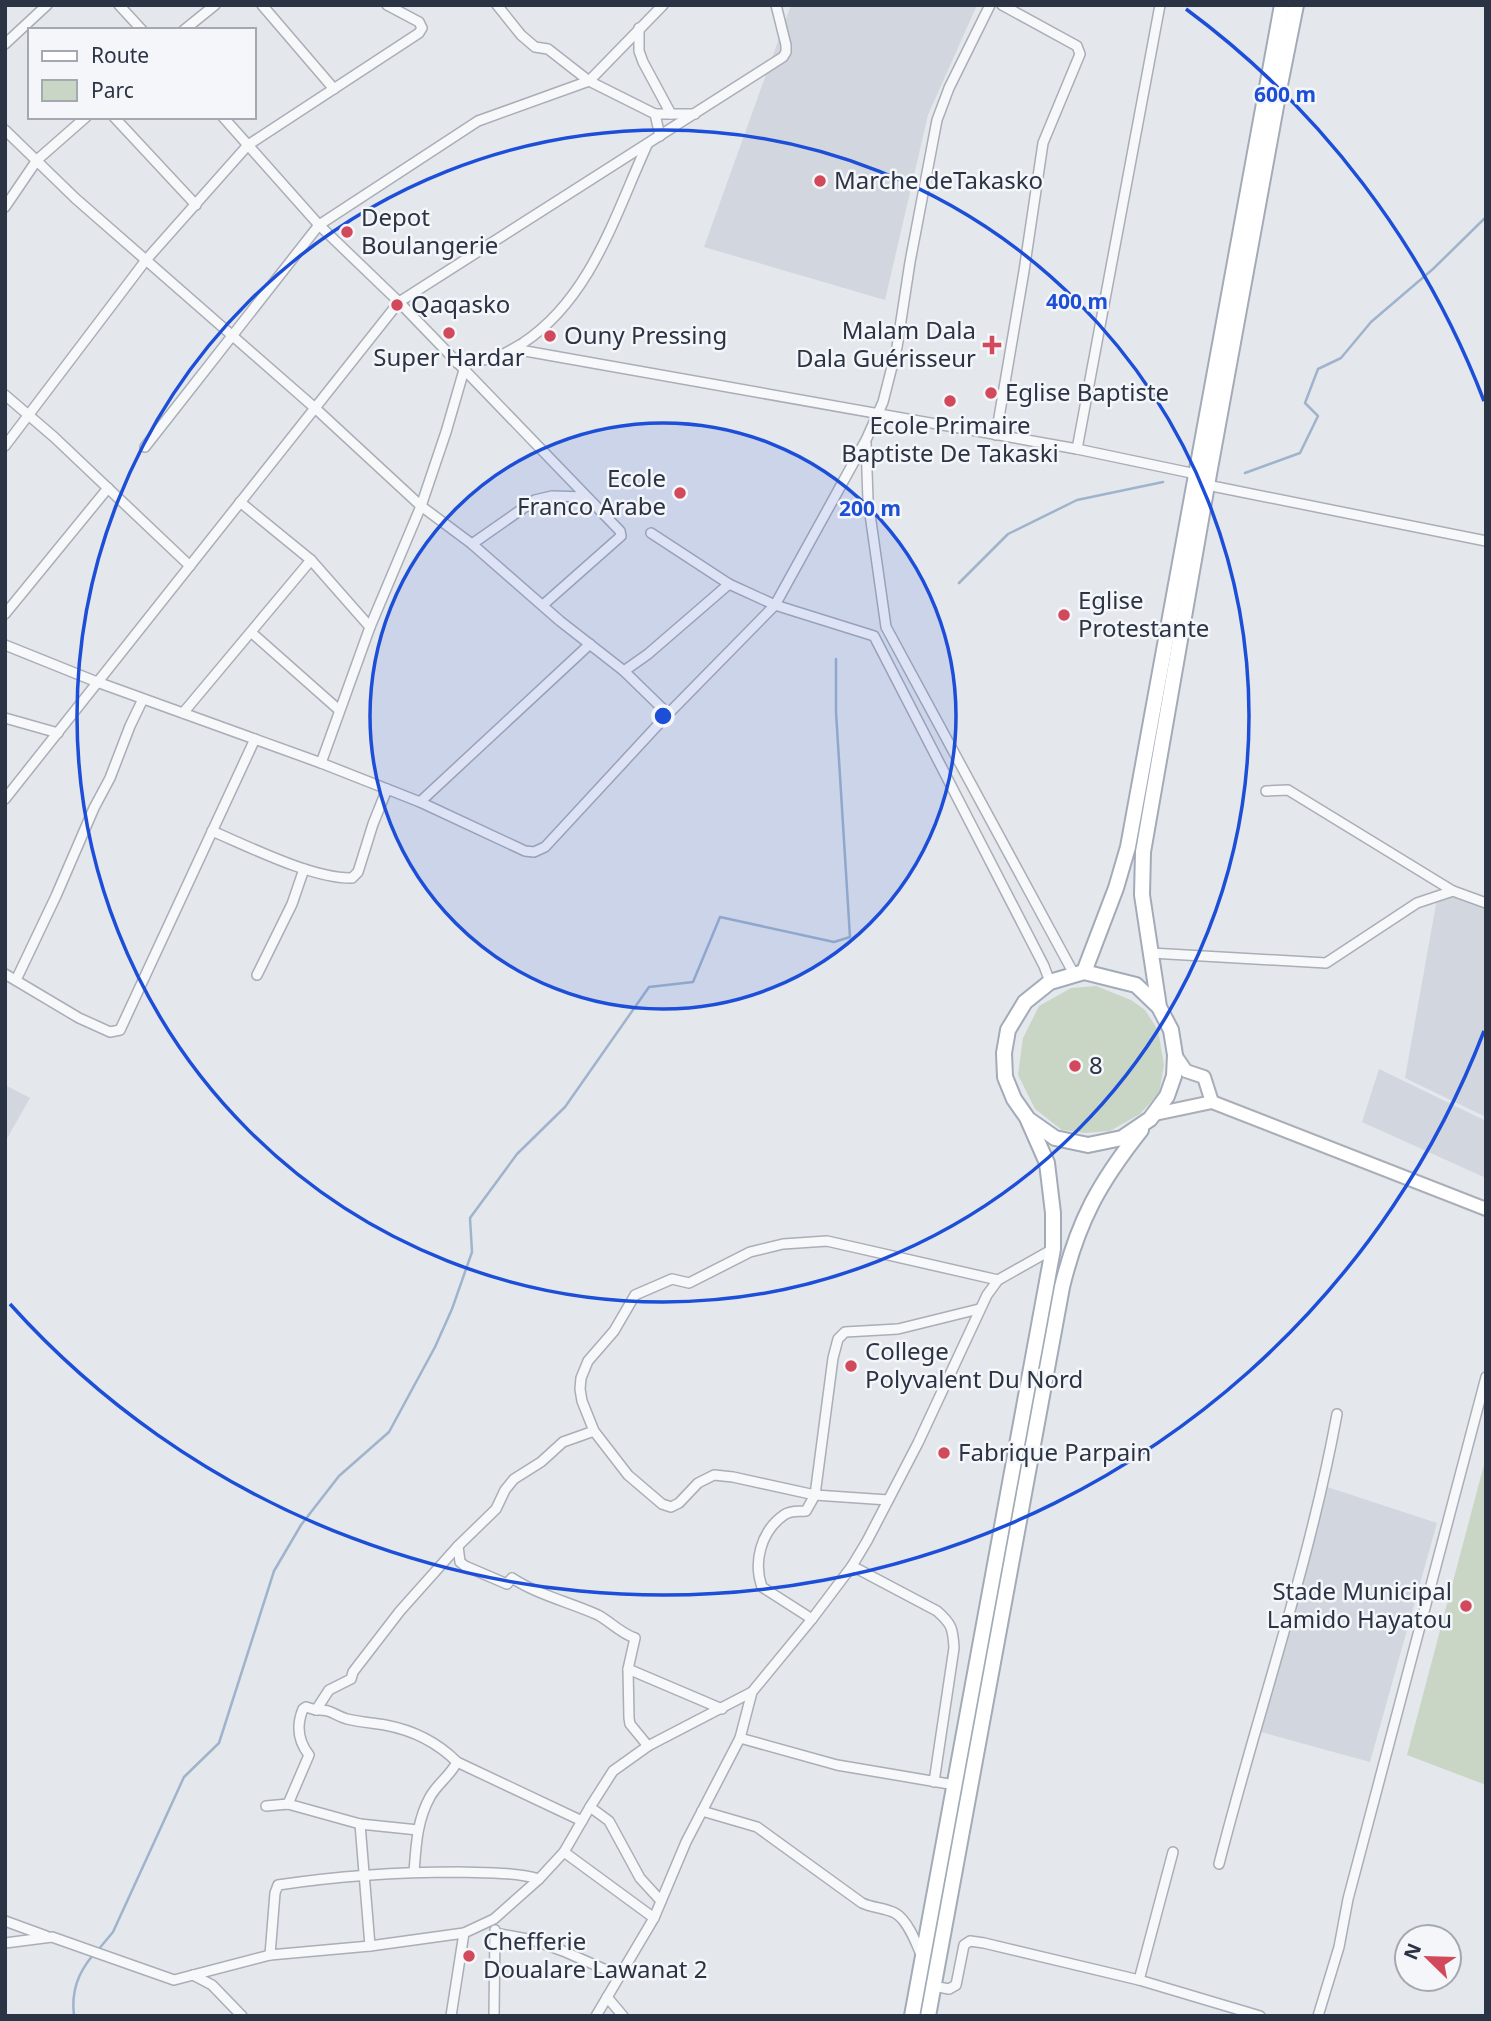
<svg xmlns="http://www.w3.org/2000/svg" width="1491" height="2021" font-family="'Noto Sans',sans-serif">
<rect width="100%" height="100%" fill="#e4e7ec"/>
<g fill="#d2d6de">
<path d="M791,5H977L928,115L885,300L704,247Z"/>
<path d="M1438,893L1486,906V1117L1405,1078Z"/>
<path d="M1379,1069L1486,1121V1178L1362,1122Z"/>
<path d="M5,1085L30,1098L5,1142Z"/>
<path d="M1321,1485L1437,1523L1370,1762L1254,1730Z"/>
</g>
<g fill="#c9d6c5">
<path d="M1096,986L1131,1000L1145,1010L1158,1030L1164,1065L1159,1093L1140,1114L1110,1131L1085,1133L1062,1130L1035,1109L1018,1075L1023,1038L1039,1006L1071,988Z"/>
<path d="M1486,1457V1785L1407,1755Z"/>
</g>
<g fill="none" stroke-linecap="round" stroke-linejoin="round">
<g stroke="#9fb4cc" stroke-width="2.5">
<path d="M1245,473L1300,453L1318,416L1305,403L1318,369L1341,358L1371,322L1433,269L1486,217"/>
<path d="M959,583L1008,534L1077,500L1163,482"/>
<path d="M98,1950L113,1932L184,1777L219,1743L274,1571L301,1525L339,1476L389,1432L435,1347L452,1309L472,1252L470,1218L517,1154L565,1107L649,987L693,982L720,917L834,942L850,937L836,712V659"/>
<path d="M74,2016C71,1991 78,1973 93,1955"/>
</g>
<defs>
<g id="street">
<path d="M119,5L142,30"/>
<path d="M262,5L334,89"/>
<path d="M497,5L521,35L535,47L548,49L589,81L663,5"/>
<path d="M639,28V51L643,62L671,114"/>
<path d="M184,30L215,5"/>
<path d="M5,44L47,5"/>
<path d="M655,114H695"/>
<path d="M114,117L196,205"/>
<path d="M223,117L319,225L399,302L620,531L621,536L543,605"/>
<path d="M5,130L75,198L315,408L421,506L472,544L560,621L624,671L648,654L729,584"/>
<path d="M5,207L37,160L86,117"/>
<path d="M514,349L1077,449L1196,474"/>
<path d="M457,363C468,361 479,361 489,359C501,357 513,349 523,343C591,298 615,215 647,145"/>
<path d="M5,395L54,437L190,566"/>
<path d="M996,435L1024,271L1043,143L1080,54L1077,46L1002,5"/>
<path d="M866,443L868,500L886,627L1074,974"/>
<path d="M5,446L146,260L248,145L419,33L422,28L419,22L387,5"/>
<path d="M145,447L319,225L478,121L589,81L655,114L660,136"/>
<path d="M1077,449L1160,5"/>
<path d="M1207,485L1486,541"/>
<path d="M240,502L311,560L370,627"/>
<path d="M651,533L729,584L775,605L874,636L1044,966L1050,982"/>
<path d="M472,544L535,500L552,496L586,497"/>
<path d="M5,614L108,488"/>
<path d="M252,633L339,710"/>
<path d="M5,645L97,682L321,763L420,802L525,851L534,852L545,847L668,714L775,605L866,440L883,402L897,347L910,262L937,120L949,88L990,5"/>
<path d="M624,671L668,714"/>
<path d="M183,713L311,560"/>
<path d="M5,718L58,733"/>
<path d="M321,763L370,627L421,506L446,432L464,370"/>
<path d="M1266,791L1288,790L1453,891"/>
<path d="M5,799L399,302L783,57L786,52V45L776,5"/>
<path d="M420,802L590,644"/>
<path d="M212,831C250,847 313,879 352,878L358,872L373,824L387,789"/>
<path d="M1151,953L1326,963L1417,903L1453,891L1486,903"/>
<path d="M5,974L79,1018L110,1032L120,1030L255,739"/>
<path d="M257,975L292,904L304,869"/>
<path d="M16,980L56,896L94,808L110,778L130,726L143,699"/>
<path d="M888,1500L815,1495L733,1477L714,1475L698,1483L679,1503L671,1507L662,1504L628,1475L594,1431L582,1401L580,1389L581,1378L588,1361L614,1331L635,1295L672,1279L689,1283L750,1252L783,1244L827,1241L998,1280"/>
<path d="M458,1546L460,1562L465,1566L507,1584L512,1578C538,1595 569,1602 598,1615C611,1622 620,1633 635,1638L628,1669L629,1718L630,1724L648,1746"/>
<path d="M852,1566L937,1611C952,1624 953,1629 954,1648L934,1782"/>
<path d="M812,1619L762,1587C753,1562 761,1531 784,1515C791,1510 799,1512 806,1511L815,1495L833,1358L838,1339L845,1332L898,1329L979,1309"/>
<path d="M628,1669L722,1709"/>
<path d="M316,1710C332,1709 333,1715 347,1719C360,1722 372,1723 385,1725C412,1730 437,1742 457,1762L582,1821"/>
<path d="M740,1738L837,1765L955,1785"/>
<path d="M288,1804L309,1755C298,1741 296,1726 303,1709L306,1707L316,1710L329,1690L351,1679L353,1672L400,1611L458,1546L496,1509L505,1490L514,1479L541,1462L563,1442L594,1431"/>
<path d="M266,1806L288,1804L360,1824L418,1830"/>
<path d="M590,1807L609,1821L640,1878L661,1901"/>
<path d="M702,1811L757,1827L862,1903C873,1908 885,1908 895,1913C908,1920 917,1945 922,1957"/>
<path d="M360,1824L370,1946"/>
<path d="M564,1852L654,1918"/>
<path d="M1219,1864C1257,1714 1309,1567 1337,1414"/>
<path d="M414,1872C416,1846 417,1820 430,1797C437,1784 450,1776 457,1762"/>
<path d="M5,1921L46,1936"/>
<path d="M495,1933L533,1940L563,1951L620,1976"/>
<path d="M5,1943L52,1937L174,1980L270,1955L370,1946L464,1933L494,1919L539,1879L564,1852L590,1807L613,1771L648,1746L752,1692"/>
<path d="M270,1955L275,1893L278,1885C338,1876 398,1872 459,1872C487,1873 513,1872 539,1879"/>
<path d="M193,1975L212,1985L242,2016"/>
<path d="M1139,1980L1173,1852"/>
<path d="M933,1986L949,1989L956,1985L964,1945L970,1941L984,1943L1139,1980L1260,2016"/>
<path d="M607,1997L623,2016"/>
<path d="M451,2016L464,1933"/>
<path d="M494,2016L495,1930"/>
<path d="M596,2016L654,1918L686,1842L740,1738L752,1692L812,1619L852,1566L867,1541L918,1443L987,1295L998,1280L1053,1249"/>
<path d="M1318,2016L1339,1947L1348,1899L1486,1377"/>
</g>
<g id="secondary">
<path d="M1175,1055L1186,1071L1204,1077L1212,1102"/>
<path d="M1155,1114L1212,1102L1486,1209"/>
</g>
<g id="primary">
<path d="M1084,972L1116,888L1128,847L1282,5"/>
<path d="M1159,1007L1136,985L1084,972L1050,982L1025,1002L1008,1030L1004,1053L1005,1077L1014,1099L1028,1119L1055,1138L1088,1145L1122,1138L1150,1119L1167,1096L1174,1076L1175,1055L1171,1030L1159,1007L1142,895L1143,852L1207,485L1279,90L1296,5"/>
<path d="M912,2016L1053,1249V1213L1047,1163L1028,1120"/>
<path d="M928,2016L1062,1287C1078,1221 1099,1183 1141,1130"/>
</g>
</defs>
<use href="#street" stroke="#a9aeb7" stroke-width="12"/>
<use href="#secondary" stroke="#a9aeb7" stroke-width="16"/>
<use href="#primary" stroke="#a3abb8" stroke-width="18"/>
<use href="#street" stroke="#f7f8fa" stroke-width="9"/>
<use href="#secondary" stroke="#fff" stroke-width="12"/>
<use href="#primary" stroke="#fff" stroke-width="14"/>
</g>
<circle cx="663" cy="716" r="293" fill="#1d4ed8" fill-opacity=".12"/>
<g fill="none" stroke="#1d4ed8" stroke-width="3.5">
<circle cx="663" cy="716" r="293"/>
<circle cx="663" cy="716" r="586"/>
<path d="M1484 1031A879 879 0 0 1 10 1304M1186 9A879 879 0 0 1 1484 401"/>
</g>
<g fill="#d1495b" stroke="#f4f6f9" stroke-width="2.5">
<circle cx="820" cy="181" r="7"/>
<circle cx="347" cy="232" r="7"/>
<circle cx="397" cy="305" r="7"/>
<circle cx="449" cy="333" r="7"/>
<circle cx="550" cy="336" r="7"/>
<path d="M988.5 334.5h7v7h7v7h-7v7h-7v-7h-7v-7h7z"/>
<circle cx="991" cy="393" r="7"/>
<circle cx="950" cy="401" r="7"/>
<circle cx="680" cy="493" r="7"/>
<circle cx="1064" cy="615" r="7"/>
<circle cx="1075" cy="1066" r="7"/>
<circle cx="851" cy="1366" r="7"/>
<circle cx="944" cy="1453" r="7"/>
<circle cx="1466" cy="1606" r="7"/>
<circle cx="469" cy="1956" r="7"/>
</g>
<g text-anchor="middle" stroke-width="5" stroke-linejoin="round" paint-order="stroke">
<g font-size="24" fill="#2b3445" stroke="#f4f6f9" text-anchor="start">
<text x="834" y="189">Marche deTakasko</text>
<text x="361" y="226">Depot<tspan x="361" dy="28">Boulangerie</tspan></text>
<text x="411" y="313">Qaqasko</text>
<text x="976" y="339" text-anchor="end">Malam Dala<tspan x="976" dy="28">Dala Guérisseur</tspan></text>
<text x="564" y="344">Ouny Pressing</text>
<text x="449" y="366" text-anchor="middle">Super Hardar</text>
<text x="1005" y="401">Eglise Baptiste</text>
<text x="950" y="434" text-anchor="middle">Ecole Primaire<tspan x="950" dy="28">Baptiste De Takaski</tspan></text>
<text x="666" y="487" text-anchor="end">Ecole<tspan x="666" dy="28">Franco Arabe</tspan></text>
<text x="1078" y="609">Eglise<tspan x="1078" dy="28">Protestante</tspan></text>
<text x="1089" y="1074">8</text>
<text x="865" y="1360">College<tspan x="865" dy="28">Polyvalent Du Nord</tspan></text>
<text x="958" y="1461">Fabrique Parpain</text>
<text x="1452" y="1600" text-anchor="end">Stade Municipal<tspan x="1452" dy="28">Lamido Hayatou</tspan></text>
<text x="483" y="1950">Chefferie<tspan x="483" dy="28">Doualare Lawanat 2</tspan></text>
</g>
</g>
<circle cx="663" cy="716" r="10" fill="#1d4ed8" stroke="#f4f6f9" stroke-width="3.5"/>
<g font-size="21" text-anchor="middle" font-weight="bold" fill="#1d4ed8" stroke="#f4f6f9" stroke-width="5" stroke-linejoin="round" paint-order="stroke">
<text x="1285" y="102">600 m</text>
<text x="1077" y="309">400 m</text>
<text x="870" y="516">200 m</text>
</g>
<rect width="1491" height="2021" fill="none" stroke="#2b3445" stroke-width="14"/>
<rect x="28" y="28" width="228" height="91" fill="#f4f6f9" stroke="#a4a8b1" stroke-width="2"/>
<rect x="42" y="51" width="35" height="10" fill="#ffffff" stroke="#a4a8b1" stroke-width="2"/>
<text x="91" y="63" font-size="21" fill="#2b3445">Route</text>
<rect x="42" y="80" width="35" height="21" fill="#c9d6c5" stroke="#a4a8b1" stroke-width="2"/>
<text x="91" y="98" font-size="21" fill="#2b3445">Parc</text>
<g transform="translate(1428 1958) rotate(293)"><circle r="33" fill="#f4f6f9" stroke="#a4a8b1" stroke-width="2"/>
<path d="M0-5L12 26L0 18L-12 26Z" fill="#d1495b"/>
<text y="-10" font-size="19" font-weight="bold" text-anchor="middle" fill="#2b3445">N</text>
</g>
</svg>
